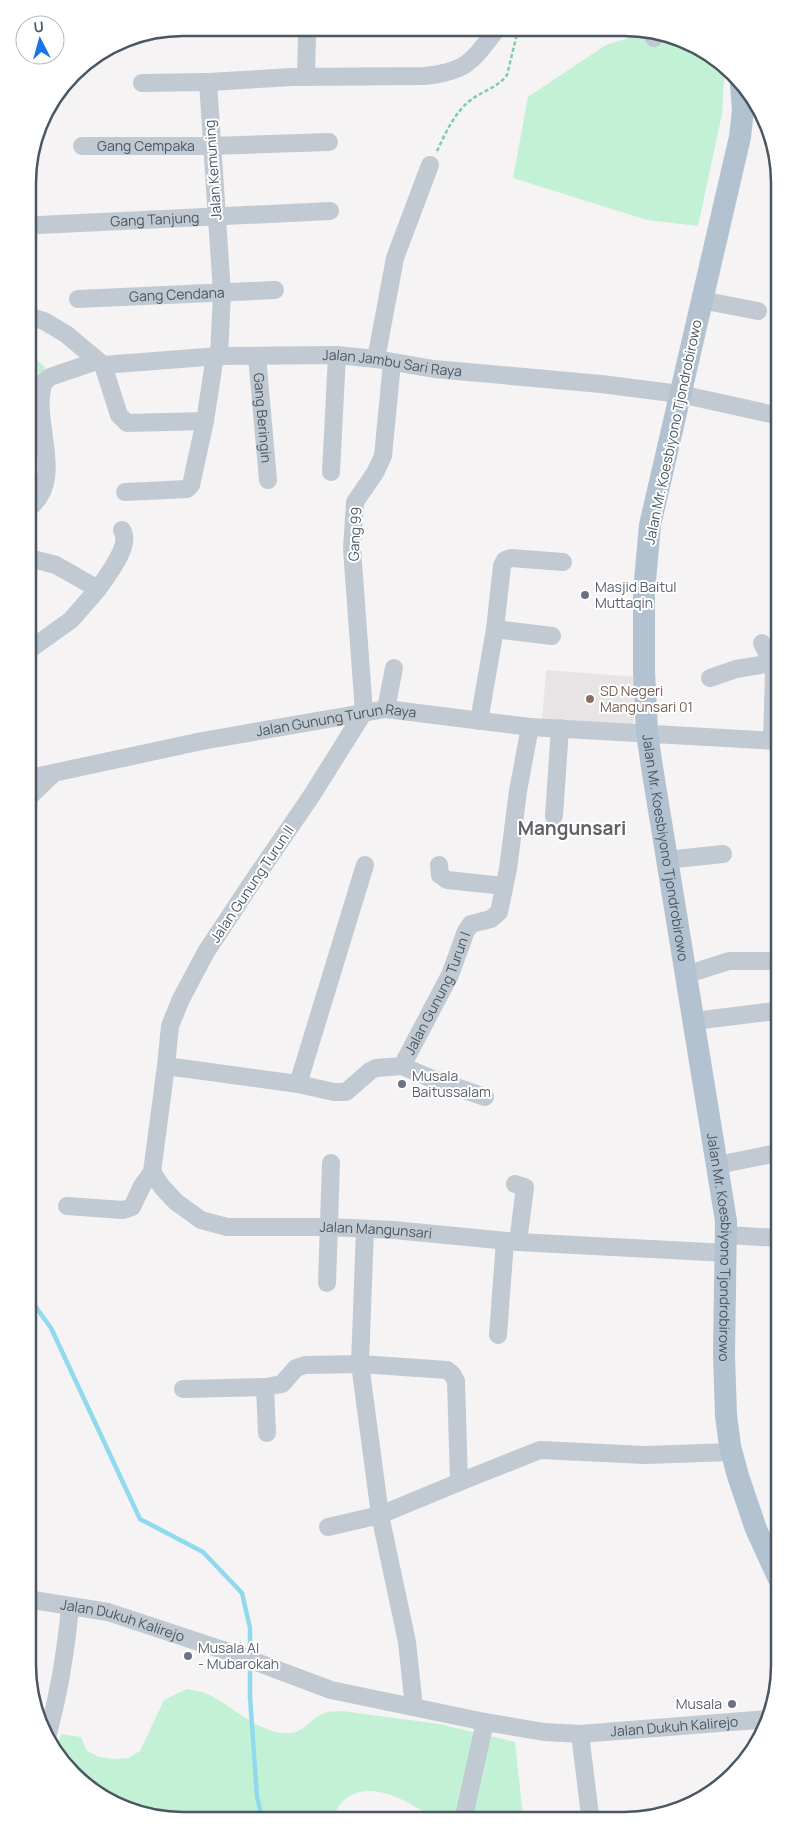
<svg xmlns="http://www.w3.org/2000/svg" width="807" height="1848" font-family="Manrope,sans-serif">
<rect width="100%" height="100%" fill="#f5f3f3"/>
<path fill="#e6e4e5" d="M546,670L637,677L633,727L542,721Z"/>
<g fill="#c3f1d5">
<path d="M654,30L725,65L722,114L698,226L647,220L513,178L528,97L606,45Z"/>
<path d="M28,352L45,367C45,378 38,385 29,389Z"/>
<path d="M29,469L42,478L29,499Z"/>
<path d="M187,1689C192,1690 198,1691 203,1692C230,1703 260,1736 290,1733C305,1732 313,1716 327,1712C331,1711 337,1712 342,1711L439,1724L515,1742L523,1816H429C401,1795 352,1772 333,1817L153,1818L80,1782L56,1753L61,1734L81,1737L86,1750L99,1757L114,1759L128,1758L140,1751L164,1700Z"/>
</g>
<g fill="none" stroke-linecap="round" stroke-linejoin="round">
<g stroke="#90daee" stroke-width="4.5">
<path d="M32,1302L51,1328L140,1519L203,1552L242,1593L250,1628V1654"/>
<path d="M250,1664V1697L257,1797L262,1817"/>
</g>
<path stroke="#7ad0a6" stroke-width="2.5" stroke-dasharray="4 2.5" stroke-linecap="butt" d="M437,151C446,132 456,109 475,97C486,90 499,86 507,75L518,30"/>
<g stroke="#c1cad2" stroke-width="18">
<path d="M304,28L307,35L306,77"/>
<path d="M654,38L658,32"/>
<path d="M142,83L208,82"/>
<path id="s1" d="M82,146H211L329,142"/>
<path id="s2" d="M39,225L330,211"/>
<path id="s3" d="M78,299L275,290"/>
<path d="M701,300L758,311"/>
<path d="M28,316L44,321L66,334L103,365L119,415L127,423L205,421"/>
<path d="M219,356L222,293L208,82L293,77L425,76C468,71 472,61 497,29"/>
<path id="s4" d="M257,356L268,480"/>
<path d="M376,359L395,258L430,165"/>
<path id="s5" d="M392,363L383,456L375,473L355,502L352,549L364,712L310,798L249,887L206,952L181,999L170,1026L166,1066L152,1172L162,1187L176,1202L201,1220L227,1227H329L394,1230L518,1242L727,1253"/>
<path id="s6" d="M103,365L219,356L337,355L376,359L434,369L601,384L680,394L775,415"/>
<path d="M331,472L337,355"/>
<path d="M125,492L187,489L191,485L205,421L215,356"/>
<path d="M29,508C67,478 30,421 44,382L50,377L97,361"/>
<path d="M29,558L56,565L98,589L71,620L29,650"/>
<path d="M98,589C107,576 132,545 122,530"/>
<path d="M495,629L552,636"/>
<path d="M762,643L772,663L774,672L772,741"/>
<path d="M710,678L736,669L772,663"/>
<path d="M386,709L394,668"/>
<path d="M479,721L495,629L502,566L505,560L511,558L563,562"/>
<path id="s7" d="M30,778L202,741L386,709L530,727L776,741"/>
<path d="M30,796L53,774"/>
<path d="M554,816L560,728"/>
<path d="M666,860L723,854"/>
<path d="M439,865L440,875L447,880L504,886"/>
<path d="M685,975L729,961H768"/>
<path d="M694,1021L775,1011"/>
<path id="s8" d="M166,1066L298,1084L334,1092H346L370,1071L376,1068L402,1066L450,975L466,931L471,924L491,919L499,912L508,869L518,791L530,727"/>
<path d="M402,1066L430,1078L485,1097"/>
<path d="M298,1084L365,865"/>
<path d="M718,1165L777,1153"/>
<path d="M515,1184L525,1187L518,1242"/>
<path d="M67,1206L123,1210L132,1207L142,1186L152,1172"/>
<path d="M365,1229L360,1364L380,1515L407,1642L414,1707"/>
<path d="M727,1235L778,1238"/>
<path d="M327,1283L331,1163"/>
<path d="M498,1335L505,1241"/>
<path d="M265,1387L267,1433"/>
<path d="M183,1389L265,1387L282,1384L296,1368L305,1365L360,1364L447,1370L452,1374L456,1381L459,1482"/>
<path d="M328,1527L380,1515L467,1479L540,1450L645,1455L732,1452"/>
<path id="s9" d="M33,1600L108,1612L235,1654L331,1690L485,1722L544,1732L580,1734L769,1719"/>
<path d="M580,1734L590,1815"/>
<path d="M47,1737C59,1694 66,1650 70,1607"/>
<path d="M464,1816L485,1722"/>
</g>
<path stroke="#b3c2d1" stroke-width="22" id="s10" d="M741,84L743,110L740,137L650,525L644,592V671L647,733L652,767L726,1221L724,1355L726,1415L730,1446L738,1476L756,1529L779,1579"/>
</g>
<g fill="#6b7280" stroke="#fff" stroke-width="2">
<circle cx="585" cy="595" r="5"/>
<circle cx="402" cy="1084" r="5"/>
<circle cx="188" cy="1656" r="5"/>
<circle cx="732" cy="1704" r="5"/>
</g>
<circle fill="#8d6e63" stroke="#fff" stroke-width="2" cx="590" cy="699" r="5"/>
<g text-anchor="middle" stroke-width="4" stroke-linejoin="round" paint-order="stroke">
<g font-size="14" fill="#4a5661" stroke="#fff">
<text dy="5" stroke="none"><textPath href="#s1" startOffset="64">Gang Cempaka</textPath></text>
<text transform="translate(213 170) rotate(-94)" y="5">Jalan Kemuning</text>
<text dy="5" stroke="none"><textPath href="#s2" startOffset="116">Gang Tanjung</textPath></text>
<text dy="5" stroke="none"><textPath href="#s3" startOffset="99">Gang Cendana</textPath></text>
<text dy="5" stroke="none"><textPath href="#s6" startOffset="290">Jalan Jambu Sari Raya</textPath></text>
<text dy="5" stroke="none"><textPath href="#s4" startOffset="62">Gang Beringin</textPath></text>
<text transform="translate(673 432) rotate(-78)" y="5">Jalan Mr. Koesbiyono Tjondrobirowo</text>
<text transform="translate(355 534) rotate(-87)" y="5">Gang 99</text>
<text dy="5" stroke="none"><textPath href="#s7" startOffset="312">Jalan Gunung Turun Raya</textPath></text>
<text dy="5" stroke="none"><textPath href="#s10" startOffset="776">Jalan Mr. Koesbiyono Tjondrobirowo</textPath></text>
<text transform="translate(252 884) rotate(-56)" y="5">Jalan Gunung Turun II</text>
<text dy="5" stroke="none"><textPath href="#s8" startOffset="328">Jalan Gunung Turun I</textPath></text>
<text dy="5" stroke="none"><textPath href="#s5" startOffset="1120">Jalan Mangunsari</textPath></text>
<text dy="5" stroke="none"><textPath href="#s10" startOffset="1180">Jalan Mr. Koesbiyono Tjondrobirowo</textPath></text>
<text dy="5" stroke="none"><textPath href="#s9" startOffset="92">Jalan Dukuh Kalirejo</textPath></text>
<text dy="5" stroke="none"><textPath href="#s9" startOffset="660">Jalan Dukuh Kalirejo</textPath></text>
</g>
<g font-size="14" fill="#5b616d" stroke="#fff" text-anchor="start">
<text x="595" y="592">Masjid Baitul<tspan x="595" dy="16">Muttaqin</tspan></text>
<text x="412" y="1081">Musala<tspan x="412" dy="16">Baitussalam</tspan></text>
<text x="198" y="1653">Musala Al<tspan x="198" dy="16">- Mubarokah</tspan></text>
<text x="722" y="1709" text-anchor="end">Musala</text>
</g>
<g font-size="14" fill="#785e54" stroke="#fff" text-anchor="start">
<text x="600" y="696">SD Negeri<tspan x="600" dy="16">Mangunsari 01</tspan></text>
</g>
<g font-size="19" font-weight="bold" fill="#5f6368" stroke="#fff">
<text x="572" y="835">Mangunsari</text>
</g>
</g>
<path d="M0 0H807V1848H0ZM183 36H624A147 147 0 0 1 771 183V1665A147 147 0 0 1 624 1812H183A147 147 0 0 1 36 1665V183A147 147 0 0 1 183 36Z" fill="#fff" fill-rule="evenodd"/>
<path fill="none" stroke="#4a5661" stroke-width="2.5" d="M183 36H624A147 147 0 0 1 771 183V1665A147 147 0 0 1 624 1812H183A147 147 0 0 1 36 1665V183A147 147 0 0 1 183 36Z"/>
<g transform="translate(40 40) rotate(354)"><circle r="24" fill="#ffffff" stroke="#b7bbc0"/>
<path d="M0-4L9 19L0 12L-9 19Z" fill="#1a73e8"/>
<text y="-8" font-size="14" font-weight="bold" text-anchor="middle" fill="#4a5661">U</text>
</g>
</svg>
